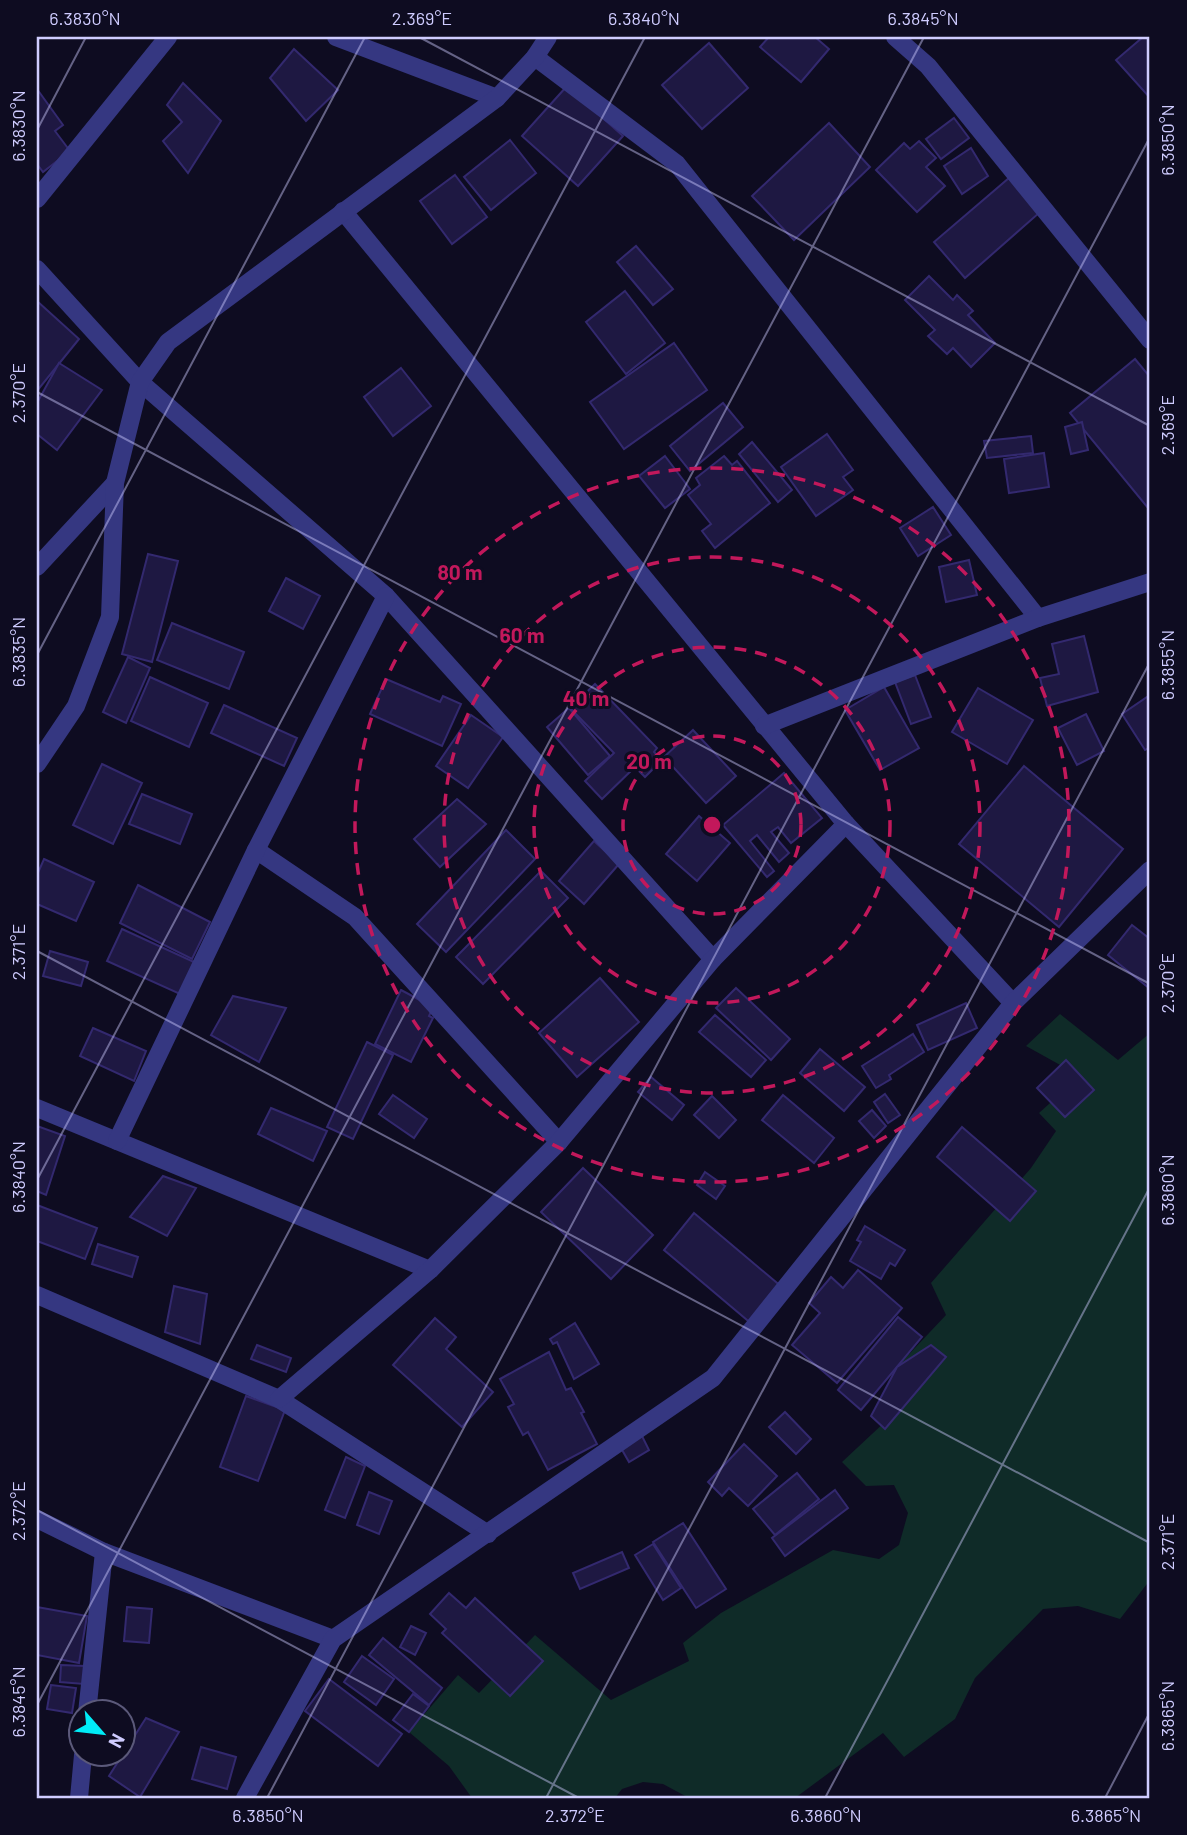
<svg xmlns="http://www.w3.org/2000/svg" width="1187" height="1835" font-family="Barlow,sans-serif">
<rect width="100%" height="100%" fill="#0e0c21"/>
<path fill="#0f2b28" d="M1060,1014L1118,1060L1150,1033V1580L1120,1619L1078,1606L1043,1609L975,1678L955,1719L904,1757L883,1733L795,1798H689L663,1784L643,1782L622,1789L615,1798H472L449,1766L409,1732L458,1675L479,1693L535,1635L611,1700L689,1661L683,1643L721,1613L833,1550L879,1559L899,1545L908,1513L894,1485L866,1486L842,1462L917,1392L897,1367L946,1315L931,1283L1031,1168L1056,1131L1039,1113L1080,1076L1026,1046Z"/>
<g fill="#1e1842" stroke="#33296f" stroke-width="2">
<path d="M769,37H815L829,49L801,82L760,47Z"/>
<path d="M1143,37H1150V98L1116,60Z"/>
<path d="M709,43L748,88L702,129L662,85Z"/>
<path d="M294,49L338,90L306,121L270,78Z"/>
<path d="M183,83L221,121L188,173L163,141L182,122L167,105Z"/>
<path d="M567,86L623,136L578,186L522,136Z"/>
<path d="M37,89L63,125L55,131L70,151L43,172L37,164Z"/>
<path d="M954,118L969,138L941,159L926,139Z"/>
<path d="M829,123L870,167L794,240L752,196Z"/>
<path d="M510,140L536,173L491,210L464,177Z"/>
<path d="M919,141L936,158L926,167L945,186L917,212L876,170L904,143L910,149Z"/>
<path d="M971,148L988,176L962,194L944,166Z"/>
<path d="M455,175L487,217L452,244L420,201Z"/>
<path d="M1009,178L1039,213L965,278L934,242Z"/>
<path d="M636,246L673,289L653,305L617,262Z"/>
<path d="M929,276L953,300L957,295L973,311L968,315L995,343L971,367L953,348L947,354L928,336L935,330L905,300Z"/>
<path d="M625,291L665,343L626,374L586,322Z"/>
<path d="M37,301L79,339L37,391Z"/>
<path d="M674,343L707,390L624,449L590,402Z"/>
<path d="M1135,359L1150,377L1148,508L1070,413Z"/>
<path d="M59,363L102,390L57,450L37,434V403Z"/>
<path d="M401,368L431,406L393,436L364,397Z"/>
<path d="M723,403L743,427L690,471L670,446Z"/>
<path d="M1082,422L1088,450L1071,454L1065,427Z"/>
<path d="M827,434L853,470L843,477L853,490L816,516L781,467Z"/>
<path d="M1031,436L1033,453L987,458L984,441Z"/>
<path d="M752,442L792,490L778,502L739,454Z"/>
<path d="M1044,453L1049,487L1009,493L1004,459Z"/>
<path d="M665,456L690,489L665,508L639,476Z"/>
<path d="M724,456L732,465L737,461L770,503L715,548L702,531L711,524L688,495L700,485L696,478Z"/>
<path d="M933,507L951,535L918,556L900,528Z"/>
<path d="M148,554L178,561L152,662L122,654Z"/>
<path d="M969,560L977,595L946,602L939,567Z"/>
<path d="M286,578L320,596L303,629L269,611Z"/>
<path d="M172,623L244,652L229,689L157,660Z"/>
<path d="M1084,636L1098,692L1047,706L1040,678L1059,674L1052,644Z"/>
<path d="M128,657L150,668L126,723L103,712Z"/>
<path d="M915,675L931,717L911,724L895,682Z"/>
<path d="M150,677L208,703L189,747L131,721Z"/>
<path d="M386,679L440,702L443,696L461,704L442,746L370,714Z"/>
<path d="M595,684L657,748L654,752L662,760L645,777L635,767L602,799L585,781L614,753L570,708Z"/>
<path d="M884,687L919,748L880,770L845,710Z"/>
<path d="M978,688L1033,720L1007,764L952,732Z"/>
<path d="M1150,695V747L1145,750L1122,714Z"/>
<path d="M224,705L297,738L284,766L211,733Z"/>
<path d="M569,708L610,756L588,775L547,727Z"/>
<path d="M1086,714L1104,751L1077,765L1058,728Z"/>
<path d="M471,715L503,737L468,788L436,766Z"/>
<path d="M693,730L736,776L706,803L664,757Z"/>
<path d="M102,764L142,783L113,844L73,825Z"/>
<path d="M1024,766L1123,849L1059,927L959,844Z"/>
<path d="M784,773L822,818L791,843L778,827L771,832L789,853L779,862L757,835L750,841L774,871L767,877L723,825Z"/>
<path d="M142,794L192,814L180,844L129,824Z"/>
<path d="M457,799L486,824L440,867L414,839Z"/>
<path d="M699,816L730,843L697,881L666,854Z"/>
<path d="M506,830L535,859L446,952L417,924Z"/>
<path d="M594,841L619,864L584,904L559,881Z"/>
<path d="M44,859L94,882L76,921L37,904V875Z"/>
<path d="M541,871L568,898L483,984L456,957Z"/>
<path d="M138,885L210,922L192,959L120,923Z"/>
<path d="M1132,925L1150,939V989L1108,955Z"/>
<path d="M122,929L194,962L180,994L107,961Z"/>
<path d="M50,951L88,962L81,986L43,976Z"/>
<path d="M600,978L639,1022L577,1077L539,1033Z"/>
<path d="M736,988L790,1039L771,1060L716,1008Z"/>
<path d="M401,990L433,1007L429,1016L433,1018L411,1062L375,1044Z"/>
<path d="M233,996L286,1008L259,1062L211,1035Z"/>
<path d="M966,1003L977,1028L928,1050L917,1025Z"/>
<path d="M715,1015L766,1060L751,1077L699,1032Z"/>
<path d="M93,1028L146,1051L134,1081L80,1056Z"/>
<path d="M913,1034L924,1052L889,1075L891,1079L876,1088L862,1066Z"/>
<path d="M367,1042L393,1055L353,1139L327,1127Z"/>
<path d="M820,1049L865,1087L844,1111L800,1073Z"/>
<path d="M1066,1060L1094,1090L1065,1117L1037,1088Z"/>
<path d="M651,1077L684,1105L672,1120L638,1092Z"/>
<path d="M885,1094L900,1115L888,1123L874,1102Z"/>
<path d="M393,1095L427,1119L414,1138L379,1114Z"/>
<path d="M783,1095L834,1138L814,1163L762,1120Z"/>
<path d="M712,1096L736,1120L719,1138L694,1115Z"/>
<path d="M271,1108L327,1131L313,1161L258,1134Z"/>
<path d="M872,1110L886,1126L874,1138L859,1121Z"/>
<path d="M37,1126L65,1136L46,1195L37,1191Z"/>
<path d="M962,1127L1036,1191L1010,1221L937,1157Z"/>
<path d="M583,1168L653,1235L611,1279L541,1212Z"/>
<path d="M705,1172L725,1186L716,1199L697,1185Z"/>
<path d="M163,1176L196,1188L167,1236L130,1217Z"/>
<path d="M37,1205L97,1228L85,1259L37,1241Z"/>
<path d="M694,1213L783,1288L753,1325L664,1250Z"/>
<path d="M865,1226L905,1250L895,1266L890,1263L881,1279L850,1261L861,1242L857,1240Z"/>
<path d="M98,1244L138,1257L132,1277L92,1264Z"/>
<path d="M858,1270L902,1308L837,1383L792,1345L820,1313L809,1303L831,1277L843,1288Z"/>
<path d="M174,1286L207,1294L200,1344L165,1332Z"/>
<path d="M898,1317L922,1337L861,1410L838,1390Z"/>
<path d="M435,1318L456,1337L446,1349L493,1392L462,1427L393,1365Z"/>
<path d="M575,1323L599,1364L574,1379L557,1342L553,1344L550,1339Z"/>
<path d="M257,1345L291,1358L286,1372L251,1359Z"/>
<path d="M931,1345L946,1357L885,1429L871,1416L897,1367Z"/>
<path d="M549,1352L566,1390L571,1388L584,1412L581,1413L597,1444L548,1470L528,1432L523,1435L508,1407L514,1404L500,1379Z"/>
<path d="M246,1396L285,1410L258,1481L220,1467Z"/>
<path d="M785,1412L811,1439L796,1454L769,1427Z"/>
<path d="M642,1436L649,1450L629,1462L621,1448Z"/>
<path d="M744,1444L777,1476L748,1506L729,1488L722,1496L708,1482Z"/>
<path d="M346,1457L365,1466L345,1518L325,1510Z"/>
<path d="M797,1473L819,1499L775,1535L753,1509Z"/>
<path d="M835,1490L848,1508L785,1556L772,1538Z"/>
<path d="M369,1492L392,1501L379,1534L357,1525Z"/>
<path d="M683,1523L726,1589L696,1608L653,1542Z"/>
<path d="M653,1544L681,1588L663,1600L635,1555Z"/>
<path d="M622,1552L629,1568L580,1589L573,1573Z"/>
<path d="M449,1593L466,1608L475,1598L543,1661L510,1696L442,1633L446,1629L430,1614Z"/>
<path d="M37,1607L87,1616L79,1663L37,1655Z"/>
<path d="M127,1607L152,1609L149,1643L124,1641Z"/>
<path d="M411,1626L426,1633L415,1655L400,1647Z"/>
<path d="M383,1638L442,1688L429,1705L369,1655Z"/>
<path d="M362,1656L394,1679L376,1705L344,1682Z"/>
<path d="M61,1665L85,1666L84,1684L60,1682Z"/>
<path d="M329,1679L402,1734L378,1766L305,1711Z"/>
<path d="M51,1685L76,1688L72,1713L47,1709Z"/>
<path d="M413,1694L429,1706L409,1732L393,1720Z"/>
<path d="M146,1718L179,1732L140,1797L109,1776Z"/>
<path d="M201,1747L236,1757L227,1789L192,1779Z"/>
</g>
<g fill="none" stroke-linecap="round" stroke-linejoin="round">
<g stroke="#353781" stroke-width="18">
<path d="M336,37L497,98"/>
<path d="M895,37L928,66L1150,340"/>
<path d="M535,57L677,164L1038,618"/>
<path d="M37,199L168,37"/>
<path d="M343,211L846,824L1013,1003"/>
<path d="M37,269L140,382L386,596L713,959"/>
<path d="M37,567L115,483"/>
<path d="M764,726L1038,618L1150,582"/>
<path d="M37,764L76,706L110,617L115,483L140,382L168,342L497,98L535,57L548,37"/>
<path d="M256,850L355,917L559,1142"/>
<path d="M37,1108L430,1270"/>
<path d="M117,1141L256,850L386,596"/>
<path d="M37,1295L279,1399L488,1534"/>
<path d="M279,1399L430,1270L559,1142L713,959L846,824"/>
<path d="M37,1519L104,1552L333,1639"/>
<path d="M87,1713L104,1552"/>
<path d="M79,1798L83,1755"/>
<path d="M245,1798L333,1639L713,1378L1013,1003L1150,870"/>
</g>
</g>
<path fill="none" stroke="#cfccff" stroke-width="2" stroke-opacity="0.45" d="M419,37L1150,426M37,130L86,37M37,392L1150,984M37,655L365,37M37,951L1150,1543M37,1180L645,37M37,1510L579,1798M37,1705L924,37M267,1798L1150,137M546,1798L1150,662M825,1798L1150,1187M1105,1798L1150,1712"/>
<g fill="none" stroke="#c2185b" stroke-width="3.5" stroke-dasharray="12 9">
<circle cx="712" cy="825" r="89"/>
<circle cx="712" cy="825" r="178"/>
<circle cx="712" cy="825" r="268"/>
<circle cx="712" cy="825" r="357"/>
</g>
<circle cx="712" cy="825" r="10" fill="#c2185b" stroke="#0e0c21" stroke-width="3.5"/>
<g font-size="21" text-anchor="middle" font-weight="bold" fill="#c2185b" stroke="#0e0c21" stroke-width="6" stroke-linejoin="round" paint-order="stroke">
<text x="460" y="580">80 m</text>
<text x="522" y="643">60 m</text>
<text x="586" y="706">40 m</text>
<text x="649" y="769">20 m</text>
</g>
<rect width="1187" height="1835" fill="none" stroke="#0e0c21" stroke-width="77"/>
<g transform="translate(102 1733) rotate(118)"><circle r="33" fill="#0e0c21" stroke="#5b597a" stroke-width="2"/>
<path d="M0-5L12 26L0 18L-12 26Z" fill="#00ecf7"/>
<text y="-10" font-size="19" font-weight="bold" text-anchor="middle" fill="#cfccff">N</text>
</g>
<rect x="38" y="38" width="1110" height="1759" fill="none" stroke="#cfccff" stroke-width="2.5"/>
<g font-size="18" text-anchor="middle" fill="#cfccff">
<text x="85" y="25">6.3830°N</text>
<text x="422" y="25">2.369°E</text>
<text x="644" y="25">6.3840°N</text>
<text x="923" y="25">6.3845°N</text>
<text transform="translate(19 126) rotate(-90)" y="6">6.3830°N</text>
<text transform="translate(1168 140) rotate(-90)" y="6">6.3850°N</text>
<text transform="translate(19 393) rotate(-90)" y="6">2.370°E</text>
<text transform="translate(1168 425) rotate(-90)" y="6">2.369°E</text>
<text transform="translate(19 652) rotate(-90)" y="6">6.3835°N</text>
<text transform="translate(1168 665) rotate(-90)" y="6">6.3855°N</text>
<text transform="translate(19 952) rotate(-90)" y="6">2.371°E</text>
<text transform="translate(1168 983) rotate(-90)" y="6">2.370°E</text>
<text transform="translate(19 1177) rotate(-90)" y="6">6.3840°N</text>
<text transform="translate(1168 1190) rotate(-90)" y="6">6.3860°N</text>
<text transform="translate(19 1511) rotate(-90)" y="6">2.372°E</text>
<text transform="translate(1168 1542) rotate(-90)" y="6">2.371°E</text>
<text transform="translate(19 1702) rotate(-90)" y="6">6.3845°N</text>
<text transform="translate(1168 1716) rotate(-90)" y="6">6.3865°N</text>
<text x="268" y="1822">6.3850°N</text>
<text x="575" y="1822">2.372°E</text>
<text x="826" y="1822">6.3860°N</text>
<text x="1106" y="1822">6.3865°N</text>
</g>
</svg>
